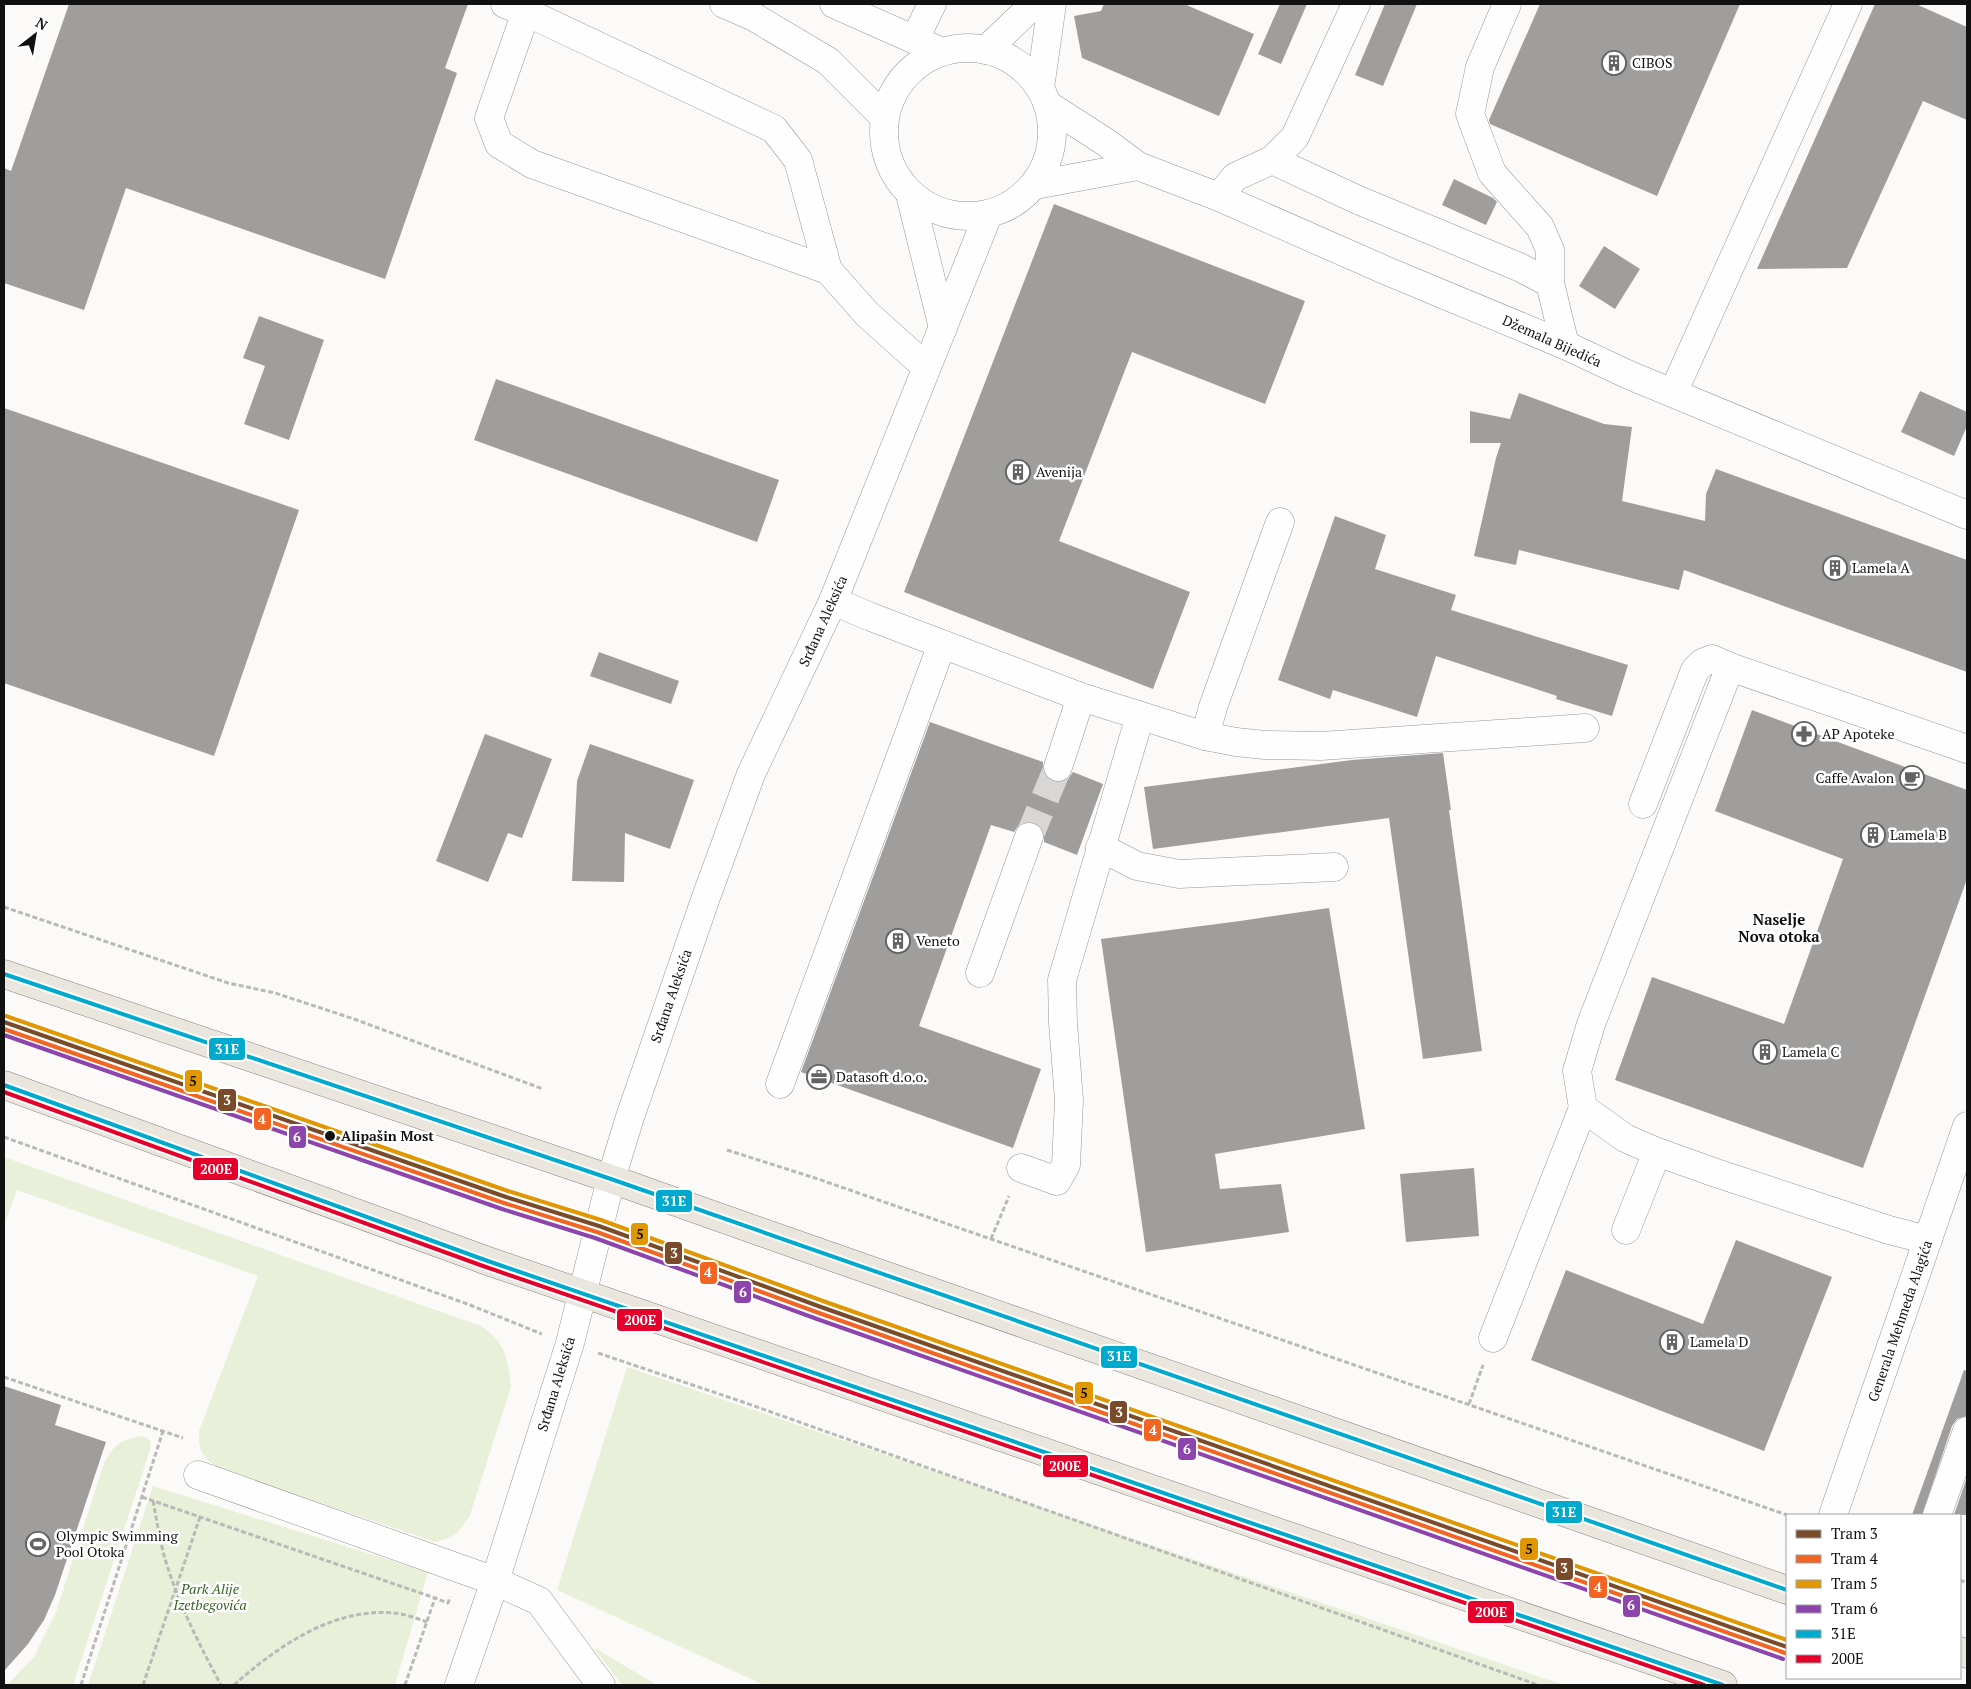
<svg xmlns="http://www.w3.org/2000/svg" width="1971" height="1689" font-family="'PT Serif',serif">
<rect width="100%" height="100%" fill="#fcfaf8"/>
<g fill="#e9f0da">
<path d="M4,1157L481,1326C506,1342 508,1360 511,1387L470,1515C459,1533 455,1537 435,1542L221,1469C203,1458 198,1453 199,1431L258,1276L17,1190L4,1226Z"/>
<path d="M627,1367L1564,1685H764L557,1590Z"/>
<path d="M143,1436L151,1441L150,1450L73,1685H7L34,1657L56,1612L103,1466C113,1445 120,1439 143,1436Z"/>
<path d="M153,1486L428,1572L395,1685H88Z"/>
<path d="M593,1647L657,1685H622Z"/>
</g>
<g fill="#a09e9d">
<path d="M69,4H468L445,68L457,73L385,279L126,188L84,310L4,283V168L11,171Z"/>
<path d="M1104,4H1184L1254,34L1219,116L1082,58L1074,16L1101,11Z"/>
<path d="M1280,4H1307L1281,64L1258,54Z"/>
<path d="M1385,4H1417L1383,86L1355,75Z"/>
<path d="M1540,4H1740L1657,196L1490,124L1489,120Z"/>
<path d="M1875,4H1916L1967,27V120L1923,101L1847,268L1757,269Z"/>
<path d="M1454,179L1493,198L1497,202L1486,225L1442,205Z"/>
<path d="M1054,204L1305,301L1265,404L1132,352L1059,541L1190,592L1153,689L904,592Z"/>
<path d="M1604,246L1640,269L1615,309L1579,286Z"/>
<path d="M259,316L324,340L289,440L244,424L265,366L243,358Z"/>
<path d="M496,379L779,480L757,542L474,440Z"/>
<path d="M1920,391L1967,412V426L1954,456L1901,432Z"/>
<path d="M1519,393L1604,424L1632,427L1622,501L1705,521L1706,494L1716,469L1967,560V672L1684,570L1679,590L1519,550L1516,565L1474,556L1496,458L1501,443H1470V411L1510,419Z"/>
<path d="M4,408L299,510L214,756L4,683Z"/>
<path d="M1335,516L1386,535L1375,569L1456,595L1451,610L1628,665L1612,716L1556,699L1557,696L1436,656L1417,717L1333,690L1330,699L1278,680Z"/>
<path d="M599,652L679,681L671,704L590,676Z"/>
<path d="M1752,710L1967,790V879L1863,1168L1615,1080L1652,977L1784,1024L1843,859L1715,811Z"/>
<path d="M930,722L1043,762V771L1046,777L1053,782H1062L1068,779L1073,772L1103,784L1077,855L1044,842V834L1041,827L1035,823L1026,822L1019,825L1014,832L991,825L919,1026L1041,1069L1013,1148L801,1072Z"/>
<path d="M485,734L552,759L522,838L508,833L488,882L436,861Z"/>
<path d="M590,744L694,780L670,849L625,833L624,882L572,881L577,781Z"/>
<path d="M1443,753L1451,810H1449L1482,1051L1423,1059L1389,818L1153,849L1144,787L1352,760Z"/>
<path d="M1329,908L1365,1129L1215,1154L1220,1189L1281,1184L1289,1232L1146,1252L1101,939L1240,921Z"/>
<path d="M1474,1168L1479,1236L1406,1242L1400,1174Z"/>
<path d="M1736,1240L1832,1277L1764,1451L1531,1360L1566,1270L1703,1324Z"/>
<path d="M1964,1370L1967,1371V1416L1957,1419L1952,1426L1922,1515H1912Z"/>
<path d="M4,1386L61,1405L55,1425L106,1442L55,1595L44,1620L28,1644L4,1671Z"/>
<path d="M1967,1477V1515H1954Z"/>
</g>
<g fill="none" stroke-linecap="round" stroke-linejoin="round">
<path stroke="#d9d7d5" stroke-width="28" stroke-dasharray="28 14" stroke-linecap="butt" d="M1029,837L1058,767"/>
<defs>
<g id="minor">
<path d="M505,4L526,12L489,118L499,144L532,164L828,270"/>
<path d="M528,4L526,12L774,129L798,160L828,270L867,314L926,367"/>
<path d="M724,4L754,17L828,61L884,117"/>
<path d="M834,4L942,52"/>
<path d="M1507,4L1480,67L1470,114L1492,173L1540,227L1550,250V283L1565,345"/>
<path d="M915,39L932,4"/>
<circle cx="968" cy="132" r="84"/>
<path d="M986,50L1034,4"/>
<path d="M1040,88L1052,4"/>
<path d="M1048,105L1107,143L1138,166L1219,197L1387,271L1565,345L1629,375L1967,515"/>
<path d="M1272,160L1358,200L1519,267L1550,283"/>
<path d="M1035,185L1138,166"/>
<path d="M910,194L943,328"/>
<path d="M1219,197L1235,177L1272,160L1295,137L1356,4"/>
<path d="M1673,393L1848,4"/>
<path d="M833,601L871,617L1081,697L1205,736L1236,742L1265,745L1321,746L1585,728"/>
<path d="M1730,667L1591,1024L1577,1071L1583,1108L1625,1138L1657,1152L1716,1173L1889,1230L1928,1240"/>
<path d="M1205,736L1213,707L1280,522"/>
<path d="M1058,767L1081,697"/>
<path d="M1643,804L1695,670L1702,663L1712,659L1730,667L1967,749"/>
<path d="M1100,847L1137,866L1179,874L1334,867"/>
<path d="M980,973L1029,837"/>
<path d="M780,1084L942,644"/>
<path d="M1021,1168L1057,1181L1066,1165L1069,1100L1063,1023L1062,980L1140,716"/>
<path d="M1626,1230L1657,1152"/>
<path d="M1493,1338L1583,1108"/>
<path d="M198,1475L461,1569L495,1581L539,1601L601,1685"/>
<path d="M1833,1515L1967,1126"/>
<path d="M1937,1515L1967,1431"/>
<path d="M459,1685L495,1581L570,1343L611,1179L630,1117L705,900L751,774L833,601L988,215"/>
</g>
<g id="major">
<path d="M4,974L611,1179L795,1244L1787,1590"/>
<path d="M4,1085L485,1260L1723,1685"/>
<path d="M1960,1651L1967,1654"/>
</g>
</defs>
<use href="#minor" stroke="#979695" stroke-width="29"/>
<use href="#major" stroke="#848382" stroke-width="29"/>
<g stroke="#b9b9b8" stroke-width="3" stroke-dasharray="5 2.5" stroke-linecap="butt">
<path d="M4,907L228,983L275,993L354,1019L543,1089"/>
<path d="M4,1137L470,1305L542,1334"/>
<path d="M727,1150L815,1178L1787,1515"/>
<path d="M991,1239L1009,1196"/>
<path d="M598,1353L743,1402L1538,1685"/>
<path d="M4,1377L183,1438"/>
<path d="M1469,1404L1483,1365"/>
<path d="M142,1497L435,1598L448,1603L450,1597"/>
<path d="M153,1501C157,1521 160,1543 166,1562C179,1605 200,1646 221,1685"/>
<path d="M1960,1580L1967,1583"/>
<path d="M81,1685L163,1431"/>
<path d="M143,1685L200,1517"/>
<path d="M234,1685C279,1645 338,1604 401,1614C410,1616 419,1619 427,1622"/>
<path d="M405,1685L435,1598"/>
</g>
<use href="#minor" stroke="#fffefe" stroke-width="28"/>
<use href="#major" stroke="#ebe6dd" stroke-width="28"/>
<defs>
<g id="bus-1">
<path d="M4,974L611,1179L1787,1590"/>
<path d="M4,1085L485,1260L1723,1685"/>
</g>
<path id="bus-2" d="M4,1092L483,1266L1704,1685"/>
</defs>
<use href="#bus-1" stroke="#fff" stroke-width="8"/>
<use href="#bus-2" stroke="#fff" stroke-width="8"/>
<use href="#bus-1" stroke="#00a9ce" stroke-width="4"/>
<use href="#bus-2" stroke="#e4002b" stroke-width="4"/>
<defs>
<path id="tram-1" d="M4,1022L506,1197L599,1226L821,1307L1787,1647"/>
<path id="tram-2" d="M4,1029L504,1203L597,1232L819,1313L1785,1653"/>
<path id="tram-3" d="M6,1016L508,1191L601,1220L823,1301L1787,1640"/>
<path id="tram-4" d="M4,1035L502,1209L595,1238L817,1319L1783,1659"/>
</defs>
<use href="#tram-1" stroke="#fff" stroke-width="8"/>
<use href="#tram-2" stroke="#fff" stroke-width="8"/>
<use href="#tram-3" stroke="#fff" stroke-width="8"/>
<use href="#tram-4" stroke="#fff" stroke-width="8"/>
<use href="#tram-1" stroke="#7a4b2a" stroke-width="4"/>
<use href="#tram-2" stroke="#f26522" stroke-width="4"/>
<use href="#tram-3" stroke="#e09702" stroke-width="4"/>
<use href="#tram-4" stroke="#8e44ad" stroke-width="4"/>
</g>
<defs>
<symbol id="building-ring" viewBox="-11 -11 22 22"><circle r="9.5" fill="#fff" stroke="#636362" stroke-width="1.5"/><path d="M-4-6H4V6H1V3H-1V6H-4ZM-2.5-4.3h1.7v1.8h-1.7ZM.8-4.3h1.7v1.8H.8ZM-2.5-1h1.7V.8h-1.7ZM.8-1h1.7V.8H.8Z" fill="#636362"/></symbol>
<symbol id="pharmacy-ring" viewBox="-11 -11 22 22"><circle r="9.5" fill="#fff" stroke="#636362" stroke-width="1.5"/><path d="M-2-6h4v4h4v4h-4v4h-4v-4h-4v-4h4Z" fill="#636362"/></symbol>
<symbol id="cafe-ring" viewBox="-11 -11 22 22"><circle r="9.5" fill="#fff" stroke="#636362" stroke-width="1.5"/><path d="M-5.5-4.5H6V0H3Q3 3.5 0 3.5H-2.5Q-5.5 3.5-5.5 0ZM3-3.2v2h1.7v-2ZM-6 4.5H4V6H-6Z" fill="#636362"/></symbol>
<symbol id="office-ring" viewBox="-11 -11 22 22"><circle r="9.5" fill="#fff" stroke="#636362" stroke-width="1.5"/><path d="M-6-3h4V-5.5h4V-3h4V5H-6ZM-1-4.5V-3h2v-1.5ZM-6 0V1H6V0Z" fill="#636362"/></symbol>
<symbol id="stadium-ring" viewBox="-11 -11 22 22"><circle r="9.5" fill="#fff" stroke="#636362" stroke-width="1.5"/><path d="M0-5a6.5 5 0 1 0 0 10a6.5 5 0 1 0 0-10ZM-3.5-1.8h7v3.6h-7Z" fill="#636362"/></symbol>
</defs>
<g fill-rule="evenodd">
<use href="#building-ring" x="1600" y="49" width="28" height="28"/>
<use href="#building-ring" x="1004" y="458" width="28" height="28"/>
<use href="#building-ring" x="1821" y="554" width="28" height="28"/>
<use href="#pharmacy-ring" x="1790" y="720" width="28" height="28"/>
<use href="#cafe-ring" x="1898" y="764" width="28" height="28"/>
<use href="#building-ring" x="1859" y="821" width="28" height="28"/>
<use href="#building-ring" x="884" y="927" width="28" height="28"/>
<use href="#building-ring" x="1751" y="1038" width="28" height="28"/>
<use href="#office-ring" x="805" y="1063" width="28" height="28"/>
<use href="#building-ring" x="1658" y="1328" width="28" height="28"/>
<use href="#stadium-ring" x="24" y="1530" width="28" height="28"/>
</g>
<circle fill="#111" stroke="#fff" stroke-width="2" cx="330" cy="1136" r="6"/>
<g text-anchor="middle" stroke-width="5" stroke-linejoin="round" paint-order="stroke">
<g font-size="14" fill="#111" stroke="#fff" text-anchor="start">
<text x="1632" y="68">CIBOS</text>
<text x="1036" y="477">Avenija</text>
<text x="1852" y="573">Lamela A</text>
<text x="1822" y="739">AP Apoteke</text>
<text x="1894" y="783" text-anchor="end">Caffe Avalon</text>
<text x="1890" y="840">Lamela B</text>
<text x="916" y="946">Veneto</text>
<text x="1782" y="1057">Lamela C</text>
<text x="836" y="1082">Datasoft d.o.o.</text>
<text x="1690" y="1347">Lamela D</text>
<text x="56" y="1541">Olympic Swimming<tspan x="56" dy="16">Pool Otoka</tspan></text>
</g>
<g font-size="14" fill="#111" stroke="#fff">
<text transform="translate(1552 341) rotate(24)" y="5">Džemala Bijedića</text>
<text transform="translate(823 621) rotate(-66)" y="5">Srđana Aleksića</text>
<text transform="translate(671 996) rotate(-71)" y="5">Srđana Aleksića</text>
<text transform="translate(1900 1321) rotate(-71)" y="5">Generala Mehmeda Alagića</text>
<text transform="translate(556 1384) rotate(-73)" y="5">Srđana Aleksića</text>
</g>
<g font-size="14" font-weight="bold" fill="#111" stroke="#fff" text-anchor="start">
<text x="341" y="1141">Alipašin Most</text>
</g>
<g font-size="14" font-style="italic" fill="#396426" stroke="#fff">
<text x="210" y="1594">Park Alije<tspan x="210" dy="16">Izetbegovića</tspan></text>
</g>
<g font-size="15" font-weight="bold" fill="#111" stroke="#fff">
<text x="1779" y="925">Naselje<tspan x="1779" dy="17">Nova otoka</tspan></text>
</g>
</g>
<g stroke="#fff" stroke-width="2">
<rect x="208" y="1037" width="38" height="24" rx="5" fill="#00a9ce"/>
<rect x="184" y="1069" width="19" height="24" rx="5" fill="#e09702"/>
<rect x="217" y="1088" width="20" height="24" rx="5" fill="#7a4b2a"/>
<rect x="253" y="1107" width="19" height="24" rx="5" fill="#f26522"/>
<rect x="288" y="1125" width="19" height="24" rx="5" fill="#8e44ad"/>
<rect x="192" y="1157" width="47" height="24" rx="5" fill="#e4002b"/>
<rect x="655" y="1189" width="38" height="24" rx="5" fill="#00a9ce"/>
<rect x="630" y="1222" width="19" height="24" rx="5" fill="#e09702"/>
<rect x="664" y="1241" width="19" height="24" rx="5" fill="#7a4b2a"/>
<rect x="699" y="1261" width="19" height="24" rx="5" fill="#f26522"/>
<rect x="733" y="1280" width="19" height="24" rx="5" fill="#8e44ad"/>
<rect x="616" y="1308" width="47" height="24" rx="5" fill="#e4002b"/>
<rect x="1100" y="1345" width="38" height="24" rx="5" fill="#00a9ce"/>
<rect x="1074" y="1381" width="20" height="24" rx="5" fill="#e09702"/>
<rect x="1109" y="1400" width="19" height="24" rx="5" fill="#7a4b2a"/>
<rect x="1143" y="1418" width="19" height="24" rx="5" fill="#f26522"/>
<rect x="1177" y="1437" width="20" height="24" rx="5" fill="#8e44ad"/>
<rect x="1042" y="1454" width="47" height="24" rx="5" fill="#e4002b"/>
<rect x="1545" y="1500" width="38" height="24" rx="5" fill="#00a9ce"/>
<rect x="1519" y="1537" width="20" height="24" rx="5" fill="#e09702"/>
<rect x="1555" y="1557" width="19" height="24" rx="5" fill="#7a4b2a"/>
<rect x="1588" y="1575" width="20" height="24" rx="5" fill="#f26522"/>
<rect x="1622" y="1594" width="19" height="24" rx="5" fill="#8e44ad"/>
<rect x="1467" y="1600" width="48" height="24" rx="5" fill="#e4002b"/>
</g>
<g font-size="14" text-anchor="middle" font-weight="bold" fill="#fff">
<text x="227" y="1054">31E</text>
<text x="227" y="1105">3</text>
<text x="262" y="1124">4</text>
<text x="297" y="1142">6</text>
<text x="216" y="1174">200E</text>
<text x="674" y="1206">31E</text>
<text x="674" y="1258">3</text>
<text x="708" y="1277">4</text>
<text x="743" y="1297">6</text>
<text x="640" y="1325">200E</text>
<text x="1119" y="1361">31E</text>
<text x="1119" y="1417">3</text>
<text x="1153" y="1435">4</text>
<text x="1187" y="1454">6</text>
<text x="1065" y="1471">200E</text>
<text x="1564" y="1517">31E</text>
<text x="1564" y="1573">3</text>
<text x="1598" y="1592">4</text>
<text x="1631" y="1610">6</text>
<text x="1491" y="1617">200E</text>
</g>
<g font-size="14" text-anchor="middle" font-weight="bold" fill="#111">
<text x="193" y="1086">5</text>
<text x="640" y="1239">5</text>
<text x="1084" y="1398">5</text>
<text x="1529" y="1554">5</text>
</g>
<rect width="1971" height="1689" fill="none" stroke="#111111" stroke-width="10"/>
<rect x="1786" y="1514" width="175" height="165" fill="#ffffff" stroke="#a0a0a0"/>
<rect x="1796" y="1530" width="25" height="8" fill="#7a4b2a" stroke="#a0a0a0"/>
<text x="1831" y="1539" font-size="15" fill="#111111">Tram 3</text>
<rect x="1796" y="1555" width="25" height="8" fill="#f26522" stroke="#a0a0a0"/>
<text x="1831" y="1564" font-size="15" fill="#111111">Tram 4</text>
<rect x="1796" y="1580" width="25" height="8" fill="#e09702" stroke="#a0a0a0"/>
<text x="1831" y="1589" font-size="15" fill="#111111">Tram 5</text>
<rect x="1796" y="1605" width="25" height="8" fill="#8e44ad" stroke="#a0a0a0"/>
<text x="1831" y="1614" font-size="15" fill="#111111">Tram 6</text>
<rect x="1796" y="1630" width="25" height="8" fill="#00a9ce" stroke="#a0a0a0"/>
<text x="1831" y="1639" font-size="15" fill="#111111">31E</text>
<rect x="1796" y="1655" width="25" height="8" fill="#e4002b" stroke="#a0a0a0"/>
<text x="1831" y="1664" font-size="15" fill="#111111">200E</text>
<g transform="translate(35 35) rotate(31)" stroke="#ffffff" stroke-width="4" paint-order="stroke">
<path d="M0-4L9 19L0 12L-9 19Z" fill="#111111"/>
<text y="-8" font-size="14" font-weight="bold" text-anchor="middle" fill="#111111">N</text>
</g>
</svg>
